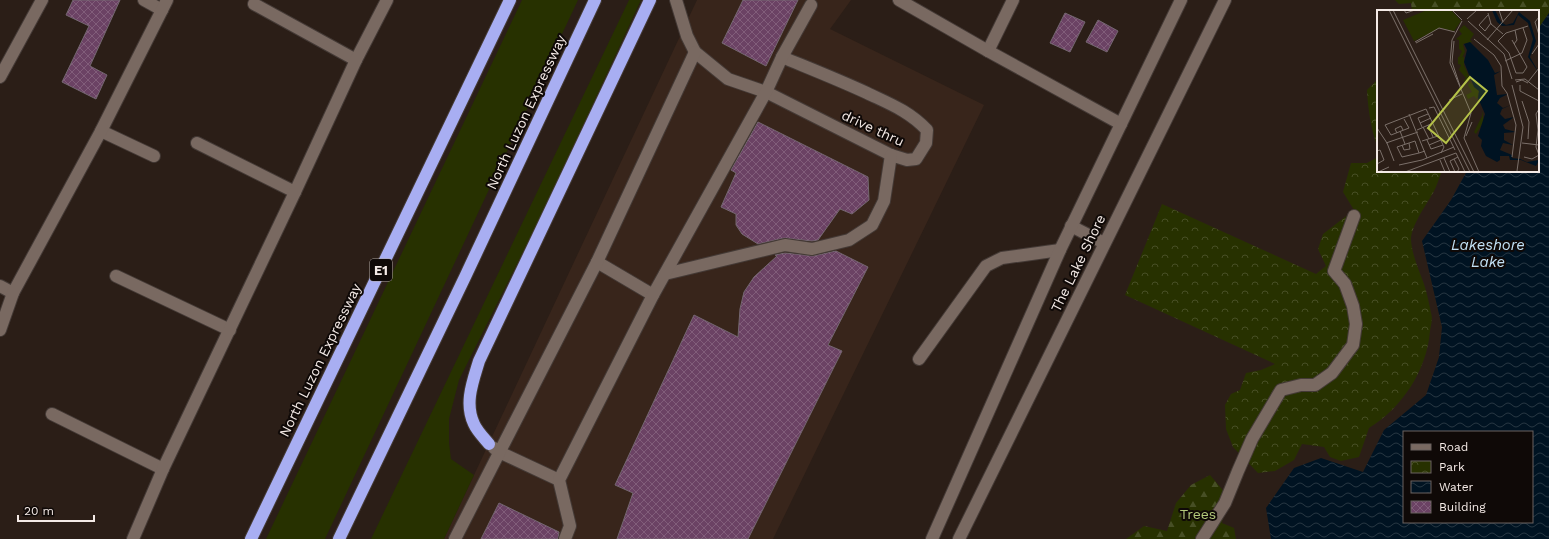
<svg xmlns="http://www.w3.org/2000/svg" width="1549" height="539" font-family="'Work Sans',sans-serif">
<defs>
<pattern id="forest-firs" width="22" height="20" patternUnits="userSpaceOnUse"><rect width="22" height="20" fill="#273100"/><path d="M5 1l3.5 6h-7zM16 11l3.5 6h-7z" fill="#474f25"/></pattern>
<pattern id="park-crowns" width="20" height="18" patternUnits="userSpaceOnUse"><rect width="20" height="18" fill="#273100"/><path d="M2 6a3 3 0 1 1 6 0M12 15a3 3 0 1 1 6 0" fill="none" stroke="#474f25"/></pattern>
<pattern id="water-waves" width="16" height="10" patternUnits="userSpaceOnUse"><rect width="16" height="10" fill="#001322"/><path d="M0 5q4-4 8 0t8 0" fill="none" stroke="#263642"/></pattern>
<pattern id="building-cross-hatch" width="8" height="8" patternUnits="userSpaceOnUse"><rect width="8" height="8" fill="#6b4264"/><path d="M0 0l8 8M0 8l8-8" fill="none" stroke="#815d7a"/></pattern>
</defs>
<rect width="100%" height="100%" fill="#2b1e17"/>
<path fill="#38251b" d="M697,0H851L830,29L984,105L773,539H444Z"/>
<g fill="#273100">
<path d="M522,0H578L325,539H266Z"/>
<path d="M629,0H641L545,208L459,380L449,419V443L451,459L474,475L444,539H371Z"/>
</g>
<g fill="url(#forest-firs)">
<path d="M1395,0H1549V13L1538,29V11H1412L1411,3L1399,4Z"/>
<path d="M1210,475L1227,495L1222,523L1234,528L1236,539H1126L1144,526L1167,531L1176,503L1191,485Z"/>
</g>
<g fill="url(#park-crowns)">
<path d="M1378,79V149C1371,129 1368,110 1367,90Z"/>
<path d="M1378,157V171H1442C1439,178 1437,186 1433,193C1426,205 1411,226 1411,240C1412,255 1419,270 1424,284C1427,293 1429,303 1431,313C1433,319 1431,325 1430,331C1427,370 1402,408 1369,428L1359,457L1341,461L1330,457L1324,447L1302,444L1294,460L1275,471L1258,473L1233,447L1226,429L1225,405L1231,394L1240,390L1246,373L1261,370L1275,364L1125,295L1162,204L1316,274L1326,266L1318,249L1323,234L1354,210L1343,192L1351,163H1367Z"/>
</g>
<path fill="url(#water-waves)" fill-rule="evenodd" d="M1549,13V539H1271L1266,508L1294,468L1321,458L1363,472L1384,430L1426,395L1439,357L1442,327L1422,241L1451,200L1467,171H1538V29ZM1404,432H1532V522H1404Z"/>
<g fill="url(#building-cross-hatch)" stroke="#746771">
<path d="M73,0H120L90,66L107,75L96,99L62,82L89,26L66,15Z"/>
<path d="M743,0H798L766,66L722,43Z"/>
<path d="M1065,13L1085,22L1070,52L1050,43Z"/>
<path d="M1098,20L1118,31L1107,52L1086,42Z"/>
<path d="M758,122L868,177L869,200L852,214L840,209L818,240L812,241L784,238L758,244L742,234L736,225V214L721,207L736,173L731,170Z"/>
<path d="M836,251L868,267L828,345L842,351L748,539H617L633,493L615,485L694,315L738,337L740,309L744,292L754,277L777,256L775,255L785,253L813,256Z"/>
<path d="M499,503L559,532L558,539H481Z"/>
</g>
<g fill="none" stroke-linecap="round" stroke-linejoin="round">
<defs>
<g id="lane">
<path d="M676,0L687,36L695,52L728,79L766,92L891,155L907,160L916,159L926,143L927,130C909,111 890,104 867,93C839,80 811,69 782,57"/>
<path d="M988,51L1013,0"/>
<path d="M597,262L653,295"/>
<path d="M665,274L785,245L812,249L849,240L872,225L884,201L891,155"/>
<path d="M919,359L986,266L1002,258L1060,250"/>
<path d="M494,448L499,452L559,480"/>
<path d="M455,539L597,262L695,52"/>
<path d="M565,539L570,526L559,480L653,295L766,92L782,57L811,5"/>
</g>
<g id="street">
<path d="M144,0L162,10"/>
<path d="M899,0L988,51L1121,124"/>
<path d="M254,4L356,60"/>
<path d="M0,77L42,0"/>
<path d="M101,131L154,156"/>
<path d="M197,143L295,192"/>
<path d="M1071,226L1104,243"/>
<path d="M116,276L230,330"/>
<path d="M0,286L13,293"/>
<path d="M0,330L13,293L101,131L167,0"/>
<path d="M52,414L163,469"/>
<path d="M133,539L163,469L295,192L356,60L387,0"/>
<path d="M1202,539L1225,503L1238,471L1252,439L1281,390L1301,385H1315L1332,373L1353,345L1356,324L1353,306L1345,284L1334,271L1354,216"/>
</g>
<g id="secondary">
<path d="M932,539L1060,250L1181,0"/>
<path d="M959,539L1225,0"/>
</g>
<g id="highway">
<path d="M489,444C484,438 477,431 474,424C464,403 473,381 479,361L650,0"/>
<path d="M251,539L510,0"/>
<path d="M339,539L465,277L595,0"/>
</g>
</defs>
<use href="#lane" stroke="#443a36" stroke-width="14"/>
<use href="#street" stroke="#443a36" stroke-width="14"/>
<use href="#secondary" stroke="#443a36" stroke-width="14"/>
<use href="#highway" stroke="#443a36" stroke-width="14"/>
<use href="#lane" stroke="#796961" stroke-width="12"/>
<use href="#street" stroke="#796961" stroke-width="12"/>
<use href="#secondary" stroke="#796961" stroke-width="12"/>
<use href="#highway" stroke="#a8aef2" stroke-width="12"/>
</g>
<g text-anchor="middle" stroke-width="4" stroke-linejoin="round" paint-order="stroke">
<rect fill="#0f0907" stroke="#afa6a3" stroke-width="1" x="370" y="259" width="22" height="22" rx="3"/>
<g font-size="13" font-weight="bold" fill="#f4eae6">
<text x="381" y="275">E1</text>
</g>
<g font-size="14" fill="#f4eae6" stroke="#0f0907">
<text transform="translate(526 112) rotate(-65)" y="5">North Luzon Expressway</text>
<text transform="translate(873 128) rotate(25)" y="5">drive thru</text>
<text transform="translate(1078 263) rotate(-64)" y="5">The Lake Shore</text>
<text transform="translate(320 360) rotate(-64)" y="5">North Luzon Expressway</text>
</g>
<g font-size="14" fill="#b3c97b" stroke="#0f0907">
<text x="1198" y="519">Trees</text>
</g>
<g font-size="15" font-style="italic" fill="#c2e0f4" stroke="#0f0907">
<text x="1488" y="250">Lakeshore<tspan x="1488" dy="17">Lake</tspan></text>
</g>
</g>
<g transform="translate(1377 10)">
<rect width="162" height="162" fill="#2b1e17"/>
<path d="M50,0H74L84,11L77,21L63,18L37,31L26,10Z" fill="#273100"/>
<path d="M81,47H87V55L93,69L90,72L86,71L89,68L82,60L84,55L81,54ZM105,101L107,111L99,124L97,122L105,106Z" fill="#273100"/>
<path d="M87,15L97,24L93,30L95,32L86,34L88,42L85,48L82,47L85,41L82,39V30L79,29L85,24L82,20ZM93,72L102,81L100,89L97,86L91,89L89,85L95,82L91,75Z" fill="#273100"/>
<path d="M115,0H118L124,12L129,15L136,13L142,2L153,11L159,31L153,47L162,63L151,47L156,29L151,13L141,5L137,15L125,16L120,12ZM93,32L111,50L118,63L124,61L117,65L120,85L131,84L123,88L120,93L126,98L134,95L125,99L123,104L128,109L137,107L126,115L128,119L139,122L127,123V130L136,135L126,133L123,140L135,145V148L143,149L150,152L162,150L159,156L144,150H133L132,146H123V150L120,152L109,146L104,136L105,130L101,126L108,104L101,88L102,81L97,77L87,52L90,40L87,34Z" fill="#001322"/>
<path fill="none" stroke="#7b706a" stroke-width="1" d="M12,0L93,162M16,0L97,162M27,0L29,3L38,0M75,0L85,10M122,0L126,12M111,3L114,14L126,24M111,5L102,15L108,21L114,13M162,7L158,12L162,25M90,9L100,0M85,11L75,30L73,53L94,103L87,128L102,162M91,11L127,44L135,69M97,29L117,45L124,56L125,76L130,83L139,115L135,147M110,30L136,0M135,30L150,57L146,63H139L132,43L121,31L129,23L151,16M77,31L75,52L83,76M38,32L62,18L78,22M39,33L56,24M137,34L140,30L138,20M155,44L162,34M128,51L145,43L150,30L146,18M138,70L148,69L162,80M139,72L145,70L151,73M151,72L162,58M135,75L146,117L140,161M143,75V81L162,91M72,90L85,84M145,91L152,112L151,129M52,98L57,97L78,140M162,99L159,104L161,120L159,137L162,145M32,104L50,148M27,109L32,118L14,125L8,115L49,99L67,137L64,143M43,113L54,108M51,115L56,127M45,117L41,108L51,104M46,117L52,129M0,118L10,133L17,151M40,120L56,113M23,121L28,134M20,123L18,119L24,116L26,120M89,126L95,112M50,130L54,139L66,135M45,131L61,126M9,133L41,122M145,133L162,135M25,135L27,140L33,139L32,133M52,135L64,130M0,141L3,140L7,150L0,154M42,143L38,131L20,137L25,147L42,143L48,141M147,147L155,149L162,145M67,148L73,162M77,149L82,159L80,162M63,150L68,162M22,155L45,150L77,137M1,162L12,157M28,162L79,143L88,162M78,162L73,151L81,147"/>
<path fill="#b5c249" fill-opacity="0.15" stroke="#b5c249" stroke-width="2" d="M93,67L110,81L69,133L51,118Z"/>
<rect width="162" height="162" fill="none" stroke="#f4eae6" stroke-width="2"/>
</g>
<rect x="1403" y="431" width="130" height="92" fill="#0f0907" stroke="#6b6360"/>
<rect x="1411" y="444" width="20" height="6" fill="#796961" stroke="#6b6360"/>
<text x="1439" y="451" font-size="12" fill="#f4eae6">Road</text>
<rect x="1411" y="461" width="20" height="12" fill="url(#park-crowns)" stroke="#6b6360"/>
<text x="1439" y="471" font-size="12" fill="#f4eae6">Park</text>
<rect x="1411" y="481" width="20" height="12" fill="url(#water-waves)" stroke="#6b6360"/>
<text x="1439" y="491" font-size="12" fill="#f4eae6">Water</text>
<rect x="1411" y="501" width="20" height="12" fill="url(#building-cross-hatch)" stroke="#6b6360"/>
<text x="1439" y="511" font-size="12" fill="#f4eae6">Building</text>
<path d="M18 515v6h76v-6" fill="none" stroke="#f4eae6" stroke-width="2"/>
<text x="24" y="515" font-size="12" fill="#f4eae6" stroke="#0f0907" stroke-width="3" paint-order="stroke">20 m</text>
</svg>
